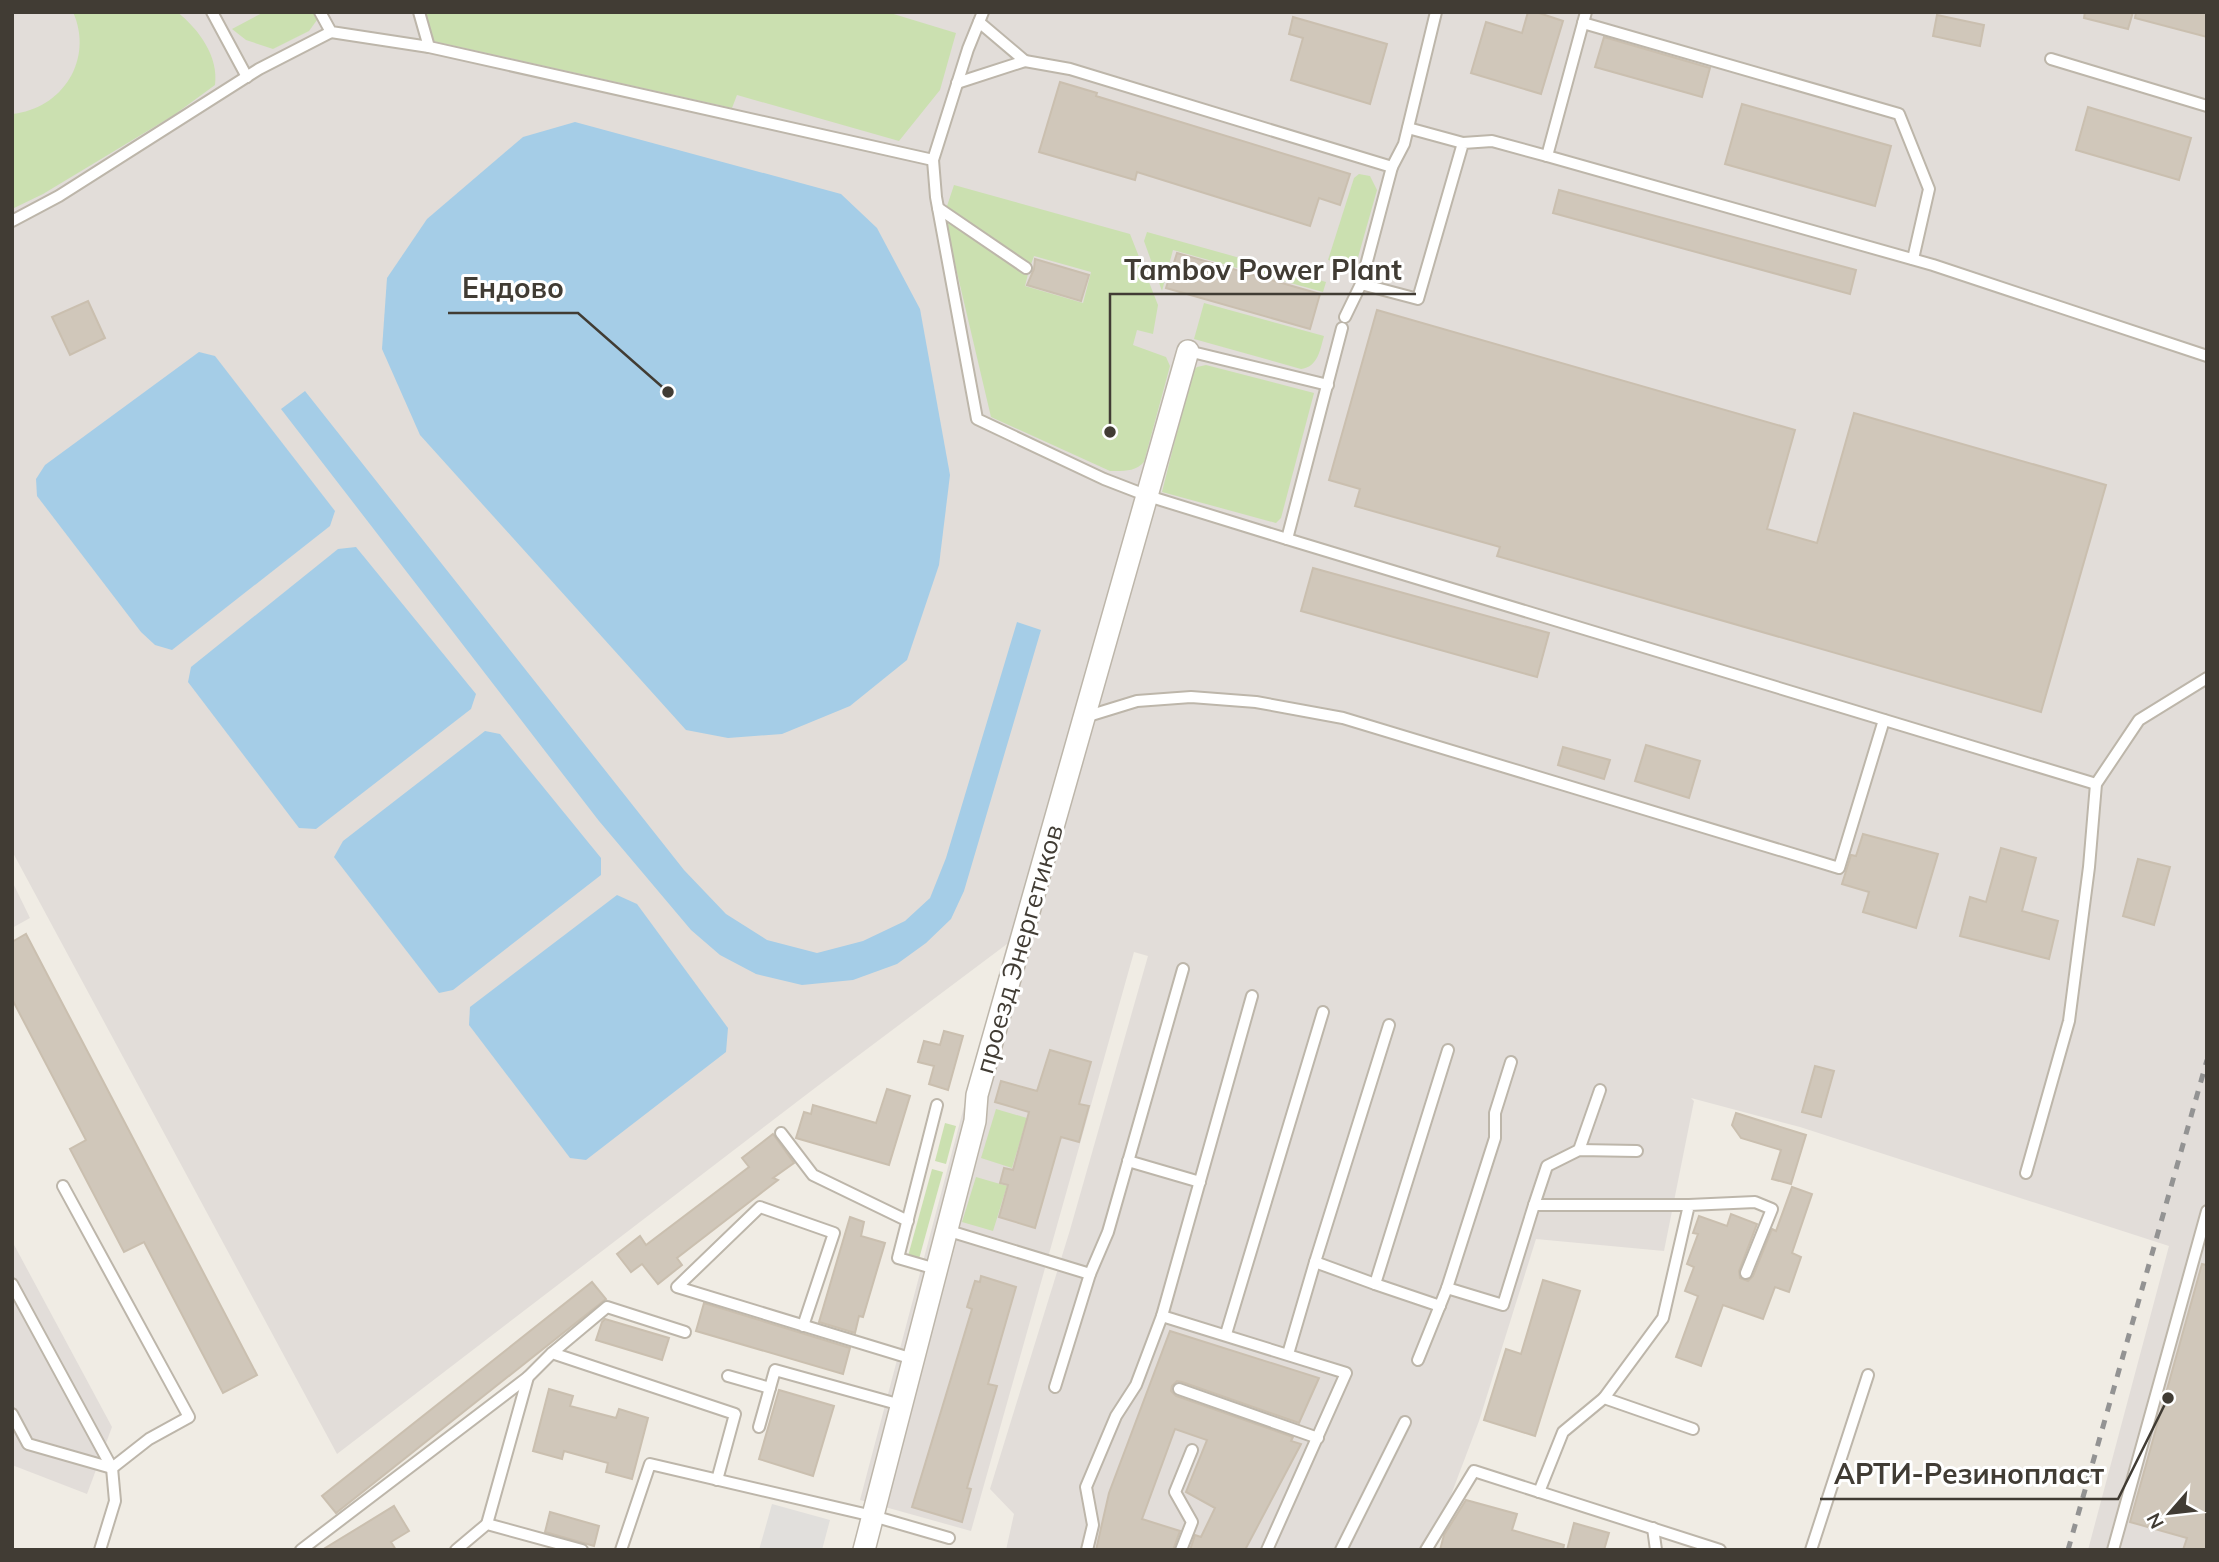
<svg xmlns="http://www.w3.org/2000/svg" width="2219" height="1562" font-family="Mulish,sans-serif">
<rect width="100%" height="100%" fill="#f0ece4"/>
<g fill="#e2ddd9">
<path d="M12,12H2207V1550H2088L2169,1246L1800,1127L1691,1098L1694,1101L1664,1251L1536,1239L1479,1421L1434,1540L1427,1550H1006L1014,1514L990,1489L1070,1230L1148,956L1134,952L971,1531L860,1500L1007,944L815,1088L337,1454L12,851Z"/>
<path d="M12,881L30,918L12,928Z"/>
<path d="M12,1241L112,1427L87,1494L12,1465Z"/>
</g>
<g fill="#cbe0b0">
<path d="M73,12H177C199,29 219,57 215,85L174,115L43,194L12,209V114C63,109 94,59 73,12Z"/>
<path d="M264,12H313L317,20L309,31L273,49L246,40L232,29Z"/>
<path d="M424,12H887L956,33L940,90L899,141L737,95L732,108L433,41Z"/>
<path d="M1359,174L1370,176L1377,190L1355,268L1328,260L1354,178Z"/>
<path d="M954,185L1130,234L1158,305L1153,334L1137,330L1133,345L1166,357L1170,366L1144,462C1135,472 1123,471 1110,471L991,417L944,217L1028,274L1025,286L1083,303L1091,272L1034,256L1030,267L946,209Z"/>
<path d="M1147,232L1326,282L1323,292L1173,250L1162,291L1144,241Z"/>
<path d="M1204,303L1324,336C1320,350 1318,367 1301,369L1194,339Z"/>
<path d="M1206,365L1314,393L1281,518L1276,523L1162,492L1192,372L1197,367Z"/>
<path d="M996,1109L1027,1118L1012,1168L981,1158Z"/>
<path d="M945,1123L956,1126L946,1164L935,1161Z"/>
<path d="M932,1169L943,1172L919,1259L908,1256Z"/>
<path d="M976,1177L1007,1186L993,1231L962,1222Z"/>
</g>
<path fill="#e1dfdc" d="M772,1504L830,1520L822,1550H759Z"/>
<g fill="#a5cde7">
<path d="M575,122L841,194L877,228L920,309L950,475L939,565L907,660L850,706L782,734L728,738L686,730L420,435L382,349L387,278L427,219L523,137Z"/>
<path d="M199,352L215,356L335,511L330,526L172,650L155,645L141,632L37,496L36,479L45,465Z"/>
<path d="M305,391L684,870L726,914L767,940L817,953L863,941L905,921L930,898L946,858L1017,622L1041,630L964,891L951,919L926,943L897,964L853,980L802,985L756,974L720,955L691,930L599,821L281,409Z"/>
<path d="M356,547L476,694L471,709L316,829L299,828L188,682L191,667L338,549Z"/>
<path d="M485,731L500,734L601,858V875L453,990L439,993L334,857L343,841Z"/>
<path d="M617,895L637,904L728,1028L726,1052L586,1160L570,1158L469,1025L470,1007Z"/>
</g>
<g fill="#d0c7ba" stroke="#cabfaf" stroke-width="2">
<path d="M1528,12H1536L1563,21L1541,94L1471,73L1486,22L1522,33Z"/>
<path d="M2085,12H2133L2128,29L2084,18Z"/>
<path d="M2136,12H2207V37L2135,18Z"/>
<path d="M1937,15L1984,25L1980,46L1933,36Z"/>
<path d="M1293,17L1387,44L1370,104L1291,80L1303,38L1289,34Z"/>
<path d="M1604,37L1710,68L1702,97L1595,67Z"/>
<path d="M1060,82L1097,93L1096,96L1350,174L1340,205L1319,198L1310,226L1137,172L1135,180L1039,152Z"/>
<path d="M1742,104L1891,146L1875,206L1725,164Z"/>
<path d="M2088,107L2191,138L2179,180L2076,150Z"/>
<path d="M1559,190L1856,270L1850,294L1553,213Z"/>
<path d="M1177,253L1320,294L1310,329L1166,288Z"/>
<path d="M1035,259L1089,275L1081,301L1027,285L1034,269Z"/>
<path d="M88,301L105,338L70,355L52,317Z"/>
<path d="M1377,310L1795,430L1767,529L1817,543L1854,413L2106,485L2041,712L1497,556L1500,547L1355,506L1360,489L1329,480Z"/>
<path d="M1313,568L1549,633L1537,677L1301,611Z"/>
<path d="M1646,745L1700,761L1689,798L1635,781Z"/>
<path d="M1563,747L1610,760L1604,779L1558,765Z"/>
<path d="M1863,834L1938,854L1916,928L1863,912L1869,892L1842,884L1851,855L1856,856Z"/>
<path d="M2001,848L2036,858L2022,911L2058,921L2049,959L1960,936L1970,897L1986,902Z"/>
<path d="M2138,859L2170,867L2154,925L2123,916Z"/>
<path d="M26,934L257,1375L223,1393L144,1242L124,1252L70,1149L86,1140L12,999V942Z"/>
<path d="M944,1031L963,1036L948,1090L929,1084L934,1066L918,1062L924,1041L940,1045Z"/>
<path d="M1050,1050L1091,1062L1079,1104L1089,1106L1079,1142L1061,1137L1035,1228L999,1217L1008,1185L1000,1183L1004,1168L1013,1170L1029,1112L995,1102L1001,1081L1037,1091Z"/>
<path d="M1815,1066L1834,1071L1821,1117L1802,1112Z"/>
<path d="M887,1089L910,1096L889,1165L796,1138L804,1112L811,1114L813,1105L876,1123Z"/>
<path d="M1736,1113L1806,1135L1791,1184L1772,1179L1781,1150L1741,1138L1732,1125Z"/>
<path d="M773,1134L794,1163L773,1178L778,1180L677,1258L682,1265L658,1284L642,1264L631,1272L617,1254L640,1236L646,1245L749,1167L742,1158Z"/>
<path d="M1792,1187L1812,1194L1792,1253L1801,1257L1789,1292L1775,1287L1763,1319L1723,1305L1701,1366L1676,1357L1698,1296L1685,1291L1694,1267L1687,1264L1698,1234L1693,1233L1699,1216L1727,1226L1731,1214L1757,1224L1739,1271L1740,1278L1748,1281L1753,1276L1772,1229L1776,1231Z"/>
<path d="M850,1217L864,1222L861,1236L885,1243L863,1317L859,1316L855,1333L819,1322Z"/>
<path d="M2202,1264L2207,1265V1550H2183L2187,1538L2130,1522Z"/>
<path d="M981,1276L1016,1287L988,1384L997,1386L967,1488L971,1489L962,1522L912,1507L972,1309L967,1307L975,1281L980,1282Z"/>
<path d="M1543,1280L1580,1291L1535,1436L1484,1420L1506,1349L1521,1354Z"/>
<path d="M592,1282L606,1299L336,1513L322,1496Z"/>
<path d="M704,1303L850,1348L843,1374L696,1331Z"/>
<path d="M605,1319L669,1338L662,1360L596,1340L602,1322Z"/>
<path d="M1170,1331L1319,1378L1299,1423L1182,1382L1177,1381L1172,1386L1171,1391L1176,1396L1293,1437L1291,1441L1301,1444L1245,1550H1190L1195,1535L1201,1537L1215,1508L1186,1492L1207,1440L1175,1429L1142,1519L1180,1531L1173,1550H1096L1109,1493Z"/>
<path d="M549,1389L573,1396L570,1406L616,1418L619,1409L648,1418L632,1479L606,1472L608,1463L564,1451L562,1459L533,1451Z"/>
<path d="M779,1390L834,1406L813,1476L759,1459Z"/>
<path d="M1466,1500L1517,1514L1512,1530L1564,1545L1563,1550H1440L1444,1535Z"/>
<path d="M394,1506L409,1531L391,1542L396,1550H322Z"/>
<path d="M550,1512L599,1526L594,1546L545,1532Z"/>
<path d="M1574,1523L1609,1533L1604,1550H1567Z"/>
</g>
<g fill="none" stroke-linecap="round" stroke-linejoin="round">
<defs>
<g id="lane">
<path d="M212,12L247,77"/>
<path d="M320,12L331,32L429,47"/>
<path d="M419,12L429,47L933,160"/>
<path d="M983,12L968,49L933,160L936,197L977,419L1104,479L1148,496L1287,539L1342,328"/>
<path d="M1583,23L1899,114L1929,189L1913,259"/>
<path d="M2051,59L2207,106"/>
<path d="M1025,61L1070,69L1392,167L1361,284"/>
<path d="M957,83L1025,61L979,22"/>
<path d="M1408,128L1463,143"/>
<path d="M1547,156L1933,265L2207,356"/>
<path d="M1392,167L1404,144L1436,12"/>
<path d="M938,208L1026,268"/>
<path d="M12,221L59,196L259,69L331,32"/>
<path d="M1345,317L1361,284L1418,299L1463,143L1492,141L1547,156L1586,12"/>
<path d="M1188,351L1328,385"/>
<path d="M1287,539L2096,784"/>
<path d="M1085,717L1137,701L1191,697L1256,702L1343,718L1839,868L1884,720"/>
<path d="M781,1133L813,1175L908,1221"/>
<path d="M1579,1150L1600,1090"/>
<path d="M1128,1161L1200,1182"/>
<path d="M2026,1173L2069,1021L2089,867L2096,784L2139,720L2207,678"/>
<path d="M1534,1205L1547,1166L1579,1150L1637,1151"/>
<path d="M946,1230L1090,1274L1055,1387"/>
<path d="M936,1269L898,1258L937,1105"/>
<path d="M1090,1274L1108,1232L1183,969"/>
<path d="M12,1284L112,1468L115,1501L100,1550"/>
<path d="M1375,1284L1315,1262L1389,1025"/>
<path d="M1447,1288L1495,1138V1113L1511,1062"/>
<path d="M1440,1306L1375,1284L1448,1050"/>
<path d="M1162,1316L1252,996"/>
<path d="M803,1326L834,1233L760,1207L677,1287L913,1359"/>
<path d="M1226,1334L1323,1012"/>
<path d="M552,1353L607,1307L685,1332"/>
<path d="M1288,1354L1315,1262"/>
<path d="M1418,1360L1447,1288L1503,1305L1534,1205H1689"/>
<path d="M728,1376L770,1388"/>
<path d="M1179,1389L1318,1438"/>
<path d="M1604,1398L1663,1318L1689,1205L1755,1202L1772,1209L1746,1273"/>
<path d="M12,1414L28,1444L112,1468L149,1439L189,1417L63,1186"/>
<path d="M759,1427L775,1370L901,1405"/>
<path d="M1539,1492L1563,1432L1604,1398L1693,1429"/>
<path d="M487,1524L528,1377L552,1353L735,1414L717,1480"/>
<path d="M1653,1528L1656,1550"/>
<path d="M301,1550L528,1377"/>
<path d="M456,1550L487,1524L582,1550"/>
<path d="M621,1550L650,1464L873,1516L949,1538"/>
<path d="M1087,1550L1093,1525L1086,1487L1116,1416L1136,1385L1162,1316L1346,1373L1267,1550"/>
<path d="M1181,1550L1192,1522L1175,1492L1192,1450"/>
<path d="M1341,1550L1405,1422"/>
<path d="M1426,1550L1474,1471L1720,1550"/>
<path d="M1811,1550L1868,1375"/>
<path d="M2113,1550L2207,1211"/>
</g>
<path id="street" d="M864,1550L975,1121L977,1095L1188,351"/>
</defs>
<use href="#lane" stroke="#bdb6aa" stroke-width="14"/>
<use href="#street" stroke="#bdb6aa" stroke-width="24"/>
<use href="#lane" stroke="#fff" stroke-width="10"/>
<use href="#street" stroke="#fff" stroke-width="21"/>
<path stroke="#939393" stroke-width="5" stroke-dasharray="9 9" stroke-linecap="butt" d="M2068,1550L2207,1060"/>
</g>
<g text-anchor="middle" stroke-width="6" stroke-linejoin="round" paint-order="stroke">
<g font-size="26" fill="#413c34" stroke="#fff">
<text transform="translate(1019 949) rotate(-74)" y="9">проезд Энергетиков</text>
</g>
</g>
<path fill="none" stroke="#413c34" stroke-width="2.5" d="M1110 432L1110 294H1416M668 392L578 313H448M2168 1398L2118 1499H1820"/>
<g fill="#413c34" stroke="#fff" stroke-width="2.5">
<circle cx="1110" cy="432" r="7"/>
<circle cx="668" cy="392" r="7"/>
<circle cx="2168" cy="1398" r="7"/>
</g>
<g font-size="28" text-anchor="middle" font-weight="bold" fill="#413c34" stroke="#fff" stroke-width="6" stroke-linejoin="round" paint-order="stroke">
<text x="1263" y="280">Tambov Power Plant</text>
<text x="513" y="298">Ендово</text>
<text x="1969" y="1484">АРТИ-Резинопласт</text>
</g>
<rect width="2219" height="1562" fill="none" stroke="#413c34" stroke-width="28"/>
<g transform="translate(2170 1513) rotate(242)" stroke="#ffffff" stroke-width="5" paint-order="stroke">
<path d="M0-5L12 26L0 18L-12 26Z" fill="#413c34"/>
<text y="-10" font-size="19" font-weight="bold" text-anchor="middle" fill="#413c34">N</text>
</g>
</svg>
